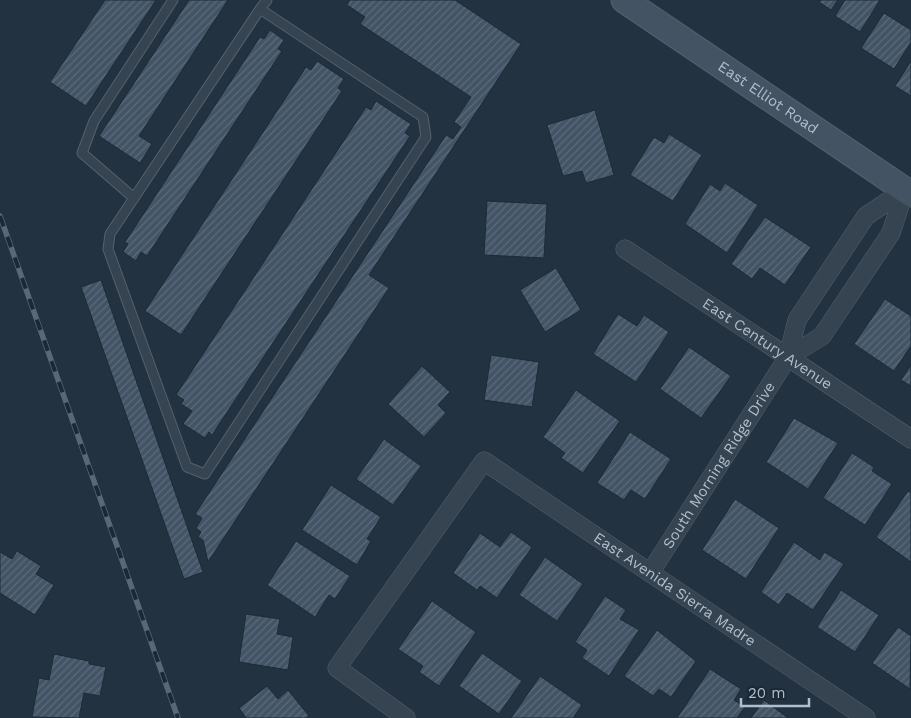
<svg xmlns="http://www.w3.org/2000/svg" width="911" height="718" font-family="'Work Sans',sans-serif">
<defs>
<pattern id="building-hatch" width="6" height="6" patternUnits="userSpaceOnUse" patternTransform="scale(1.25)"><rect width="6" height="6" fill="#425465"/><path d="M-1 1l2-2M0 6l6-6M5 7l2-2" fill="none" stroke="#5b6b7a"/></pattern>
</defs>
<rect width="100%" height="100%" fill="#223241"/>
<g fill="url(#building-hatch)" stroke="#1d2a37">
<path d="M105,0H156L86,106L50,82Z"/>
<path d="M189,0H228L139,136L152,144L140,163L99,136Z"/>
<path d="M350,0H455L521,44L369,275L389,288L208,562L203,540L198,537L201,532L196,528L202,518L195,514L446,135L453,139L461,127L454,122L471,97L360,24L365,17L347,5Z"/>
<path d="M821,0H838L831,10L819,2Z"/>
<path d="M845,0H880L860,32L835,16Z"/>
<path d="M884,13L911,30V42L894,69L861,48Z"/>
<path d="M270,30L284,40L278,49L282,51L147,256L141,252L136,261L123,252L128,244L125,242L260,37L264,39Z"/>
<path d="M317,61L344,79L338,88L342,91L181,335L145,311L306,67L311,70Z"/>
<path d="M911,61V96L895,86Z"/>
<path d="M376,101L411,124L405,133L410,136L212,435L209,432L205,438L183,424L192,411L181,404L184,400L176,395L366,107L371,110Z"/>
<path d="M595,110L614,175L586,183L582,171L563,176L547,125Z"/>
<path d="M669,134L702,155L673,201L630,175L654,137L664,143Z"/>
<path d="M725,183L758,205L727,253L685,224L710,184L720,191Z"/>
<path d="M487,201L547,204L544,258L484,255Z"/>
<path d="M765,217L811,247L785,285L760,268L752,279L731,264Z"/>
<path d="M556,268L581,310L545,332L520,290Z"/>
<path d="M101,280L203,572L184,579L81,287Z"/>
<path d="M885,299L911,316V346L894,371L854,344Z"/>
<path d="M618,314L637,326L644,315L669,332L636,382L593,354Z"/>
<path d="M689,347L731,376L701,418L660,389Z"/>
<path d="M491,355L539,362L532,407L484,400Z"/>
<path d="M911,365V386L901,380Z"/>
<path d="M422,366L450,392L438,405L446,413L424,437L388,404Z"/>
<path d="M576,390L620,421L583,473L561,458L565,453L543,437Z"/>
<path d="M794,418L838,443L808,489L766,462Z"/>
<path d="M630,432L671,459L645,499L631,490L624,500L597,483Z"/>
<path d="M384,439L421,466L393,505L356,479Z"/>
<path d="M852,453L874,467L872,471L892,484L865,525L823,498Z"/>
<path d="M331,485L381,517L367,539L371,541L357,565L302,530Z"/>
<path d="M908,491L911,493V562L876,537Z"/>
<path d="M735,499L779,528L746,579L702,550Z"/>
<path d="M511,532L532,547L497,598L480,586L477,590L453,573L480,533L500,547Z"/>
<path d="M296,541L350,576L335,599L329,595L315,617L267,585Z"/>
<path d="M794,542L820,560L824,552L844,564L813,610L787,593L779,605L761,592Z"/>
<path d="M17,551L41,566L36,574L54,585L35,615L0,593V552L12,559Z"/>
<path d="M545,557L583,584L557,621L519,595Z"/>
<path d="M841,590L879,615L855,652L817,627Z"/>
<path d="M605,596L626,610L620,619L639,630L609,676L582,658L587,650L575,642Z"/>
<path d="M432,601L476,632L439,686L419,672L423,666L398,649Z"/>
<path d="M246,614L280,619L277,634L293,637L288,670L239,662Z"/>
<path d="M898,627L911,636L910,689L872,663Z"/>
<path d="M657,630L696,661L671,697L659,689L653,696L624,676Z"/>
<path d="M482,653L522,681L499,714L459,686Z"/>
<path d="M54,654L89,661V664L106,667L100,696L84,693L79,718L32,717L39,678L49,680Z"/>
<path d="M710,669L741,689L734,700L745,707L737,718H677Z"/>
<path d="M540,676L582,705L573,718H511Z"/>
<path d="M267,686L278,699L288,690L309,716L306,718H246L239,708Z"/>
<path d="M764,700L788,718H751Z"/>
</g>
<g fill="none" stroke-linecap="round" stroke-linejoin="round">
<defs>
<g id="service">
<path d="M260,9L423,117L426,137L205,474L187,467L108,249L110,234L260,9L267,0"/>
<path d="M134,198L82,153L94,121L173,0"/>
</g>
<g id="minor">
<path id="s1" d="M625,249L911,439"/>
<path d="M788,357L822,336L891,233L905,190"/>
<path id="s2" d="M650,573L788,357L797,320L866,216L905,190"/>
<path id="s3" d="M406,718L337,668L484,461L866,718"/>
</g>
<g id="secondary">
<path id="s4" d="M624,0L911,194"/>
</g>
</defs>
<use href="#service" stroke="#54616e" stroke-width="11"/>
<use href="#minor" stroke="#54616e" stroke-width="19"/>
<use href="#secondary" stroke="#54616e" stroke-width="27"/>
<use href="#service" stroke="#364350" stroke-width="9"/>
<use href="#minor" stroke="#364350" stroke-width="18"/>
<use href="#secondary" stroke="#445364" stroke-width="25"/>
<defs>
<path id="rail" d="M0,216L178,718"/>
</defs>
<use href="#rail" stroke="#586878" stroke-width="5.5"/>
<use href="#rail" stroke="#1b2835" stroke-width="4" stroke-dasharray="11" stroke-linecap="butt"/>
</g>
<g text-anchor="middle" stroke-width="5" stroke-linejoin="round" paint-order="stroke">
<g font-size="15" fill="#b2becb" stroke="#1b2835">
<text dy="5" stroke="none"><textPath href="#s4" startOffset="174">East Elliot Road</textPath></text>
<text dy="5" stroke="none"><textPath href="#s1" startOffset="171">East Century Avenue</textPath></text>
<text dy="5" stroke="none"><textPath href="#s2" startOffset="128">South Morning Ridge Drive</textPath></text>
<text dy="5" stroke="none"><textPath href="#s3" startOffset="569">East Avenida Sierra Madre</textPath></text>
</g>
</g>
<path d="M741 698v8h68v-8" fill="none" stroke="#b2becb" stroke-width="2.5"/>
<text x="748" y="698" font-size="15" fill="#b2becb" stroke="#1b2835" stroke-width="4" paint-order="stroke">20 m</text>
</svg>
